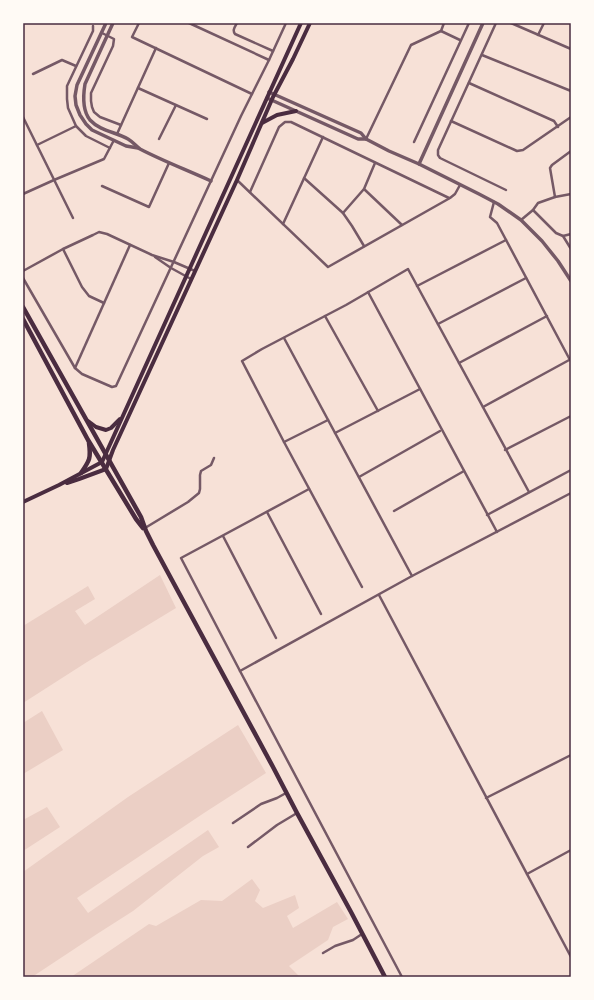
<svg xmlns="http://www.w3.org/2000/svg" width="594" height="1000" font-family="Cabin,sans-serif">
<rect width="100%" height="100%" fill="#f7e1d7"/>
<g fill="#ebcfc5">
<path d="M160,575L176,608L87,662L23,703V626L88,586L95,599L75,611L85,625Z"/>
<path d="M42,711L63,750L23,774V723Z"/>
<path d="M238,725L266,773L204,813L77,898L88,913L208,830L219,847L203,856L133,911L97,934L32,977H23V872L128,797Z"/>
<path d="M47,807L60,827L23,851V820Z"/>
<path d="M252,879L260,890L255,901L263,908L295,895L299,908L287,916L293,928L337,902L348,919L333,927L328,940L289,966L300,977H71L149,924L156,926L201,900L222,901Z"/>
</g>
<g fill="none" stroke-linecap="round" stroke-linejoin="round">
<g stroke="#755966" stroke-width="2.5">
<path d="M139,23L132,37L252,94"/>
<path d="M189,23L269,60"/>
<path d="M237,23C235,27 232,30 235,34L273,51"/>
<path d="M496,23L438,150V155L440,158L506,190"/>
<path d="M511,23L571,49"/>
<path d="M93,26V31L67,86V99L68,108L76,126L86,136L110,148"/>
<path d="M441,31L460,40"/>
<path d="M102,33L114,39L113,46L91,93V101L92,107L94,112L100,117L121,125"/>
<path d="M538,35L544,23"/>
<path d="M482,55L571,91"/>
<path d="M33,74L62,60L76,66"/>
<path d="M469,83L554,121L558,127"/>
<path d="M138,88L207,119"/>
<path d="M23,117L73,218"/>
<path d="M451,121L517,151L523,150L571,117"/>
<path d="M117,134L156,48"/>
<path d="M159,139L176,105"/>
<path d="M366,139L411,45L441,31L444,23"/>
<path d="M414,142L469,23"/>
<path d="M37,145L76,126"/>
<path d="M304,178L343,213L352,226L364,246"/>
<path d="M237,180L328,267L450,198L455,194L460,185"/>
<path d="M102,186L149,207L169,163"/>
<path d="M364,189L402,225"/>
<path d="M250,192L279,127L285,122H291L449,198"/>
<path d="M23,194L54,180L104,159L114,140"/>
<path d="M555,197L550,168L552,165L571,151"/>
<path d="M494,202L490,217L497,223L570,360"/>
<path d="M533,210L556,233L563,236L571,249"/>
<path d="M343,213L364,189L375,163"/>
<path d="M521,220L533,210L538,203L555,197L571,194"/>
<path d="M283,224L323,137"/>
<path d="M563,236L571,234"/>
<path d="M63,249L82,287L89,296L104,303"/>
<path d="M155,257L171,268L191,279"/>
<path d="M23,271L63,249L93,235L99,232L107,234L152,255L174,262L195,271"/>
<path d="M23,278L75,368L82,374L112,387L116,386L241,116L269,60L286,23"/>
<path d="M417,286L506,240"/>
<path d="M368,292L497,532"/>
<path d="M325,316L378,411"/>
<path d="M438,324L526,278"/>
<path d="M284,338L412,576"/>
<path d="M459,363L547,316"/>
<path d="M75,368L130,245"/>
<path d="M483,407L571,359"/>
<path d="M335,433L420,389"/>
<path d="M284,442L328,420"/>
<path d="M505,450L571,416"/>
<path d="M359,477L440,431"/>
<path d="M309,489L181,558L240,671L402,977"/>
<path d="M394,511L464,471"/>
<path d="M267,512L321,614"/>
<path d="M487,515L571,470"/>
<path d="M145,528L188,502L199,493L200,489V475L201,471L211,465L214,458"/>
<path d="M223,536L276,638"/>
<path d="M362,587L284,442L242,361L262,349L346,305L408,269L529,492"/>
<path d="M379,595L571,957"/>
<path d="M240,671L412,576L571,493"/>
<path d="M486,798L571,755"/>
<path d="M233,823L261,804L277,798L286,793"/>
<path d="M248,847L277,825L297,813"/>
<path d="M527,874L571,850"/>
<path d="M323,953L335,946L353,940L362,934"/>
</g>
<g stroke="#755966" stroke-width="3.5">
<path d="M106,23L77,85L75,96L76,105L80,115L86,124L92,130L126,146L138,148"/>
<path d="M113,23L85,84C83,96 82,110 90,120C100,131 116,132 128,139C133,142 136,146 140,149C163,161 187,170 211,181"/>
<path d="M269,92L361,133L366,139L389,151L419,164L479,194L498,204L521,220L542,241L558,261L571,281"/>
<path d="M267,98L358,139H366"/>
<path d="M419,164L483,23"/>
</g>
<g stroke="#4a2c40" stroke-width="4">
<path d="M262,123L277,115L296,111"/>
<path d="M88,421L96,427L106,430L111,428L120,419"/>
<path d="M67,483L79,479L106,469L113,450L237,180L273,97L293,59L310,23"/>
<path d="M23,502L59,485L102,462L301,23"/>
</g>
<g stroke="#4a2c40" stroke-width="4.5">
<path d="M23,307L141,517L146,531L153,545L273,767L297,813L351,912L385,977"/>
<path d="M23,319L88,440L136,519L143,528"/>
<path d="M81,473C90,460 91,458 89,443"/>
</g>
</g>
<rect width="594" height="1000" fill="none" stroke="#fffaf5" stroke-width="48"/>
<rect x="24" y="24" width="546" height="952" fill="none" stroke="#4a2c40" stroke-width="1.5"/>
</svg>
